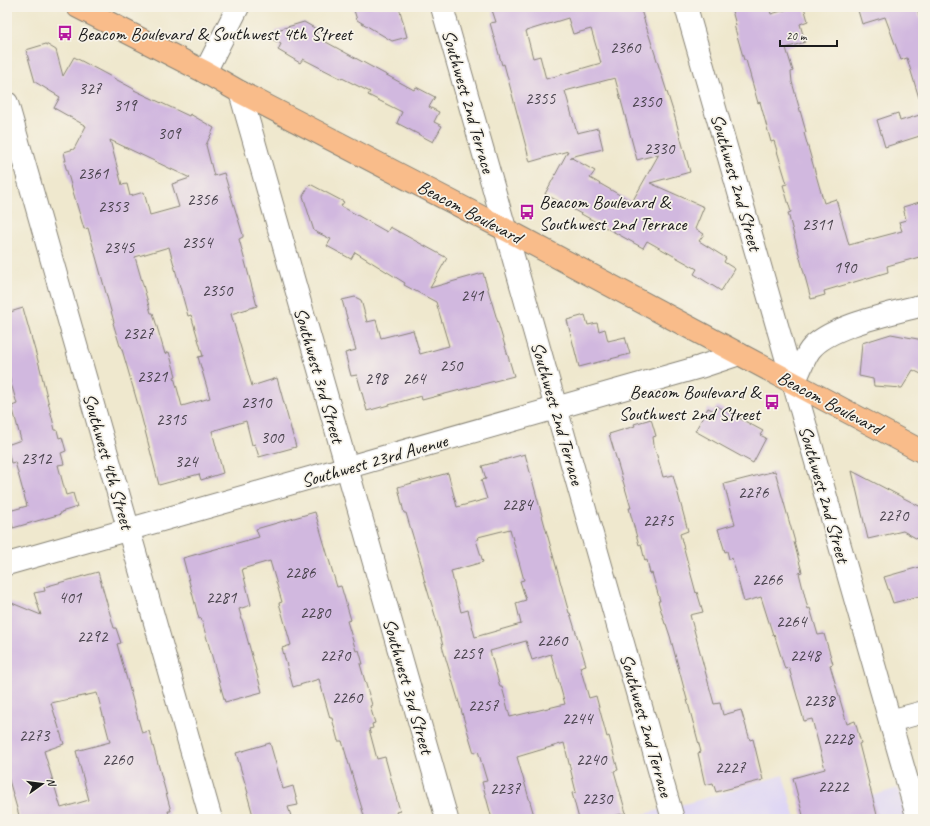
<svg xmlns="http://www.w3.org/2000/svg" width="930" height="826" font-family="Caveat,sans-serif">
<rect width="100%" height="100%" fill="#f7f3e8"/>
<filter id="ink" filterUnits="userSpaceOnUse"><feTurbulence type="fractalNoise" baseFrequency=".025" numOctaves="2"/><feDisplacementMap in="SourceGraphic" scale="8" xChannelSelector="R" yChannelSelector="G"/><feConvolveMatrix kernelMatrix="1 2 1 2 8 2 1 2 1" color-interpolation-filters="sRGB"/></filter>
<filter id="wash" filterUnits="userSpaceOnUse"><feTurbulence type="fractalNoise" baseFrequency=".012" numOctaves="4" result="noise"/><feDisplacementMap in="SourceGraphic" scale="16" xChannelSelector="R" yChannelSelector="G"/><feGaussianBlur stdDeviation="0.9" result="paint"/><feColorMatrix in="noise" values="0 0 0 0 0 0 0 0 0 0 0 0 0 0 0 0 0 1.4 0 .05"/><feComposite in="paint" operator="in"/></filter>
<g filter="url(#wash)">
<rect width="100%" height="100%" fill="#efe8ce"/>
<path fill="#ded5f5" d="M783,775L796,819L898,788L907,819H624L688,803Z"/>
<g id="blocks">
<g fill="#d1b8df" fill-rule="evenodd">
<path d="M353,7H399L407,37L392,41L357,20Z"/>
<path d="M491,7H640L674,114L690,172L650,183L704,207L695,229L704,234L699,241L726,258L724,262L735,269L721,291L694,274L697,269L647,241L643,248L545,194L568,151L530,162L504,64L502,65L490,23L496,22ZM568,18L573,34L591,29L601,63L546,79L540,56L533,58L526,31ZM615,78L637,160L659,154L632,202L590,178L595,171L570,157L603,149L598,128L577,133L565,91Z"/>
<path d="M731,7H769L771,14L796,7H804L808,21L800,24L805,42L786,48L793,71L791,72L792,82L806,132L804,133L824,203L836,199L849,245L902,231L899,222L906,220L903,207L923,201V256L887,266L888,272L824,291L825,295L811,299L788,213L791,212L783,185L787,184L774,141L771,142L760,102L758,103L746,60H744L734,25H736Z"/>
<path d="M857,7H917L920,18L923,17V97L919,98L907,58L901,60L885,17L862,24Z"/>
<path d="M304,22L318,30L315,36L414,90L416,87L435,97L429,107L439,112L434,122L442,126L433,142L397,123L402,112L368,95L370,92L342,78V79L303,59L300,63L278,50L281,44L272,39L277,30Z"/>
<path d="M46,44L56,50L63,76L74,57L134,89V90L189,116L190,114L214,128L206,145L214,176L224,173L243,235V237L239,239L257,306L231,314L252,386L277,378L296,447L259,457L255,444L252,445L246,421L212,431L223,473L201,480L199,474L159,485L141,415L121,346H120L113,323L114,322L88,228L84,229L64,161H66L64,152L74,149L86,126L54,108L60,97L35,82L26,50ZM110,140L190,178L172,184L179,207L150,215L144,192L130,196L127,184L122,185ZM169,247L188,316L191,315L203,356L198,357L210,398L182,406L174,377L176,376L169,352L165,354L153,313H151L135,257Z"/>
<path d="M898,113L900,121L923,114V135L885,147L877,120Z"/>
<path d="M310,184L344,202L341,206L387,232L390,227L447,258L430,288L483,273L514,376L422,400L421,396L367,411L357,375L351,376L345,353L356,350L342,300L355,297L361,300L367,322L376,320L381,338L413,330L420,354L449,346L436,302L404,285L405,283L355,252L351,259L327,246L331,239L314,231L303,196Z"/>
<path d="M23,308L40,368L55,430H57L59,438L62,437L66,451L61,453L64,464L58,465L66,495L73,493L77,507L61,512V514L13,528L9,511L27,506L15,462L11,463L7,447V445L21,440L12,406L17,404L7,369V313Z"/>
<path d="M585,315L588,325L597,323L599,331L605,329L608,341L625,337L630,354L579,367L567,320Z"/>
<path d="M891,334L923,340V375L913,370L902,388L874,386L873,379L859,376L862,343Z"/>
<path d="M717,406L763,431L760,435L766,438L753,463L695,431L708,408L714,411Z"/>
<path d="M651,419L656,436L653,437L654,445L663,477L673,475L688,531L680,534L696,593L697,592L703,612L690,615L714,704L720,703L723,715L741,710L750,740L753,739L763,780L716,792L713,783L705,785L698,753L701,752L670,636L666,624H665L658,601H660L652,573L650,574L647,560L645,561L641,544L639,545L629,508H631L609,434L635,426L634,424Z"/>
<path d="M525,454L569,613H570L586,665L580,667L589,698L596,696L607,737L609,736L618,770L614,771L626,813L602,819H579L572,793L576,792L564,743L517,757L535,819H492L482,782L487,781L478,751L474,753L442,646H443L437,622L424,579L422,570H423L406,513H404L398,487L448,473L457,507L487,499L481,480L486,479L482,466ZM510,529L524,580L520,581L526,600L516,603L521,624L475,637L468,610L461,612L451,571L483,562L476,540L479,539L478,537ZM526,641L532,660L551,654L565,704L510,717L502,687H500L490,651Z"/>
<path d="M775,471L795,542H794L802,572L799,573L808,609L810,608L818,635L824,634L833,664L830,665L847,724L855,721L861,743L859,744L878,819H804L793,778L825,769L812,719L804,721L789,668L785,669L774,634L773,635L761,597L744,602L732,558L729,559L727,551L725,552L718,529L735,524L724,484Z"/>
<path d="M852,471L923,508V542L903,531L868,539Z"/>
<path d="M315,512L337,587L341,586L351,620L347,621L356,651L359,650L363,664H360L372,705L370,706L375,723L372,724L373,728L369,729L377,759L385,757L400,811L396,812L398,819H365L342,741H338L332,718H330L319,679L293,687L282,648L291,645L279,603L282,602L270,561L242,569L251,605L239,609L262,692L225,702L201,618L199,619L183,558L259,537L256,529Z"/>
<path d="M923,566V595L893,603L884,577Z"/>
<path d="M98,572L114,628H116L121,643L117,644L142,733L149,731L171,811H168L170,819H20L7,773V601L41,615L34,593L45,591L44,587ZM97,693L110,742L76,751L89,800L61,808L44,751L64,744L51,703Z"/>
<path d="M270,743L283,789L293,786L298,805L288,807L292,819H254L247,794L248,793L236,753Z"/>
</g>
</g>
</g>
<g filter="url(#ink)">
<use href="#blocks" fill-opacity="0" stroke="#868275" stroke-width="1"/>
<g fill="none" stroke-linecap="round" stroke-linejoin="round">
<defs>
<g id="minor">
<path d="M442,7L673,819"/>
<path d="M686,7L918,819"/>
<path d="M205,72L238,7"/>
<path d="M240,92L447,819"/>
<path d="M7,103L211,819"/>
<path d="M794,383C799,373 804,358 810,350C828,326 894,313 923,305"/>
<path d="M7,564L700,367L739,354"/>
<path d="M890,721L920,713"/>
</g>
<path id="major" d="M78,7L205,72L240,92L516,235L923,452"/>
</defs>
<use href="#minor" stroke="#868275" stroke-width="24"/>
<use href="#major" stroke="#868275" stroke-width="24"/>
<use href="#minor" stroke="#fff" stroke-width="22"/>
<use href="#major" stroke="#f9bc8a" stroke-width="22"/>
</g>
</g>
<defs>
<symbol id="bus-bare" viewBox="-9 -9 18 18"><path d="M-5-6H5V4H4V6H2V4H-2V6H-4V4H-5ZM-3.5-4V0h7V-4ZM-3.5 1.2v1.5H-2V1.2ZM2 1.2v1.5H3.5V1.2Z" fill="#b5179e" stroke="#f7f3e8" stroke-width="2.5" paint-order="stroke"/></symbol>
</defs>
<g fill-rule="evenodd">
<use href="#bus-bare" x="54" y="22" width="22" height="22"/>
<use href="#bus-bare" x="516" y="201" width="22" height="22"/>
<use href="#bus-bare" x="761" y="391" width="22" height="22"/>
</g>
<g text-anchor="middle" stroke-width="3.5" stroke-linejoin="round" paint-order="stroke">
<g font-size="17" fill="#49434d">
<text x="625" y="53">2360</text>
<text x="90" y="94">327</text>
<text x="540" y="104">2355</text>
<text x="646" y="107">2350</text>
<text x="125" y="111">319</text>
<text x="169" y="139">309</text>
<text x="659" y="154">2330</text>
<text x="93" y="179">2361</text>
<text x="202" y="205">2356</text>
<text x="113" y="212">2353</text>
<text x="817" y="230">2311</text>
<text x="197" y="248">2354</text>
<text x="119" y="253">2345</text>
<text x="845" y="273">190</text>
<text x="217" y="296">2350</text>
<text x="472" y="301">241</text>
<text x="138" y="339">2327</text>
<text x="451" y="371">250</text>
<text x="152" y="382">2321</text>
<text x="376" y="384">298</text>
<text x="414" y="384">264</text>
<text x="256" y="408">2310</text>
<text x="171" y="425">2315</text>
<text x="272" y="443">300</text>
<text x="36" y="464">2312</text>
<text x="186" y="467">324</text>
<text x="753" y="498">2276</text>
<text x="517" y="510">2284</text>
<text x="893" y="521">2270</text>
<text x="658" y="526">2275</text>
<text x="300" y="578">2286</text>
<text x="767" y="585">2266</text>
<text x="70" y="603">401</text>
<text x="221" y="603">2281</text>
<text x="315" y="618">2280</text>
<text x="791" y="627">2264</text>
<text x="92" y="642">2292</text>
<text x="552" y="646">2260</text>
<text x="467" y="659">2259</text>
<text x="335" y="661">2270</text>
<text x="805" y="661">2248</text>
<text x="347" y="703">2260</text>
<text x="819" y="706">2238</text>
<text x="483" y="711">2257</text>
<text x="577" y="724">2244</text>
<text x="34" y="741">2273</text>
<text x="838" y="744">2228</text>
<text x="117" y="765">2260</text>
<text x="591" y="765">2240</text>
<text x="730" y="773">2227</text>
<text x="833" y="792">2222</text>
<text x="505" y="794">2237</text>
<text x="597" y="804">2230</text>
</g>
<g font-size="19" fill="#1c1c1c" stroke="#f7f3e8" text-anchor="start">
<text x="77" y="40">Beacom Boulevard &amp; Southwest 4th Street</text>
<text x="539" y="208">Beacom Boulevard &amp;<tspan x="539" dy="22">Southwest 2nd Terrace</tspan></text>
<text x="760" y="398" text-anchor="end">Beacom Boulevard &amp;<tspan x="760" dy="22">Southwest 2nd Street</tspan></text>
</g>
<g font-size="19" fill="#1c1c1c" stroke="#f7f3e8">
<text transform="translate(469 101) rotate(74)" y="7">Southwest 2nd Terrace</text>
<text transform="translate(737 182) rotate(74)" y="7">Southwest 2nd Street</text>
<text transform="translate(470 211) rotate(28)" y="7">Beacom Boulevard</text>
<text transform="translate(320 375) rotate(74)" y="7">Southwest 3rd Street</text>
<text transform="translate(830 402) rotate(28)" y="7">Beacom Boulevard</text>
<text transform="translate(558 413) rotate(74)" y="7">Southwest 2nd Terrace</text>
<text transform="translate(374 460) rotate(-16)" y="7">Southwest 23rd Avenue</text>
<text transform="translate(109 461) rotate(74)" y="7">Southwest 4th Street</text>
<text transform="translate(825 494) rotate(74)" y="7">Southwest 2nd Street</text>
<text transform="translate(409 686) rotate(74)" y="7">Southwest 3rd Street</text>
<text transform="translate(647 725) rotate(74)" y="7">Southwest 2nd Terrace</text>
</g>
</g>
<rect width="930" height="826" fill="none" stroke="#f7f3e8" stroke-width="24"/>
<g transform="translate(42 784) rotate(76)" stroke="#f7f3e8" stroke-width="3" paint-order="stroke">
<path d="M0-3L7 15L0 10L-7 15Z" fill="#1c1c1c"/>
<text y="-6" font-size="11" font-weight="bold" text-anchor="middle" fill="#1c1c1c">N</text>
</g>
<path d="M780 40v6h57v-6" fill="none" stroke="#1c1c1c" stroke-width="2"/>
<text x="786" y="40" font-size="12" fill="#1c1c1c" stroke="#f7f3e8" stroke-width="3" paint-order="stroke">20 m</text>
</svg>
